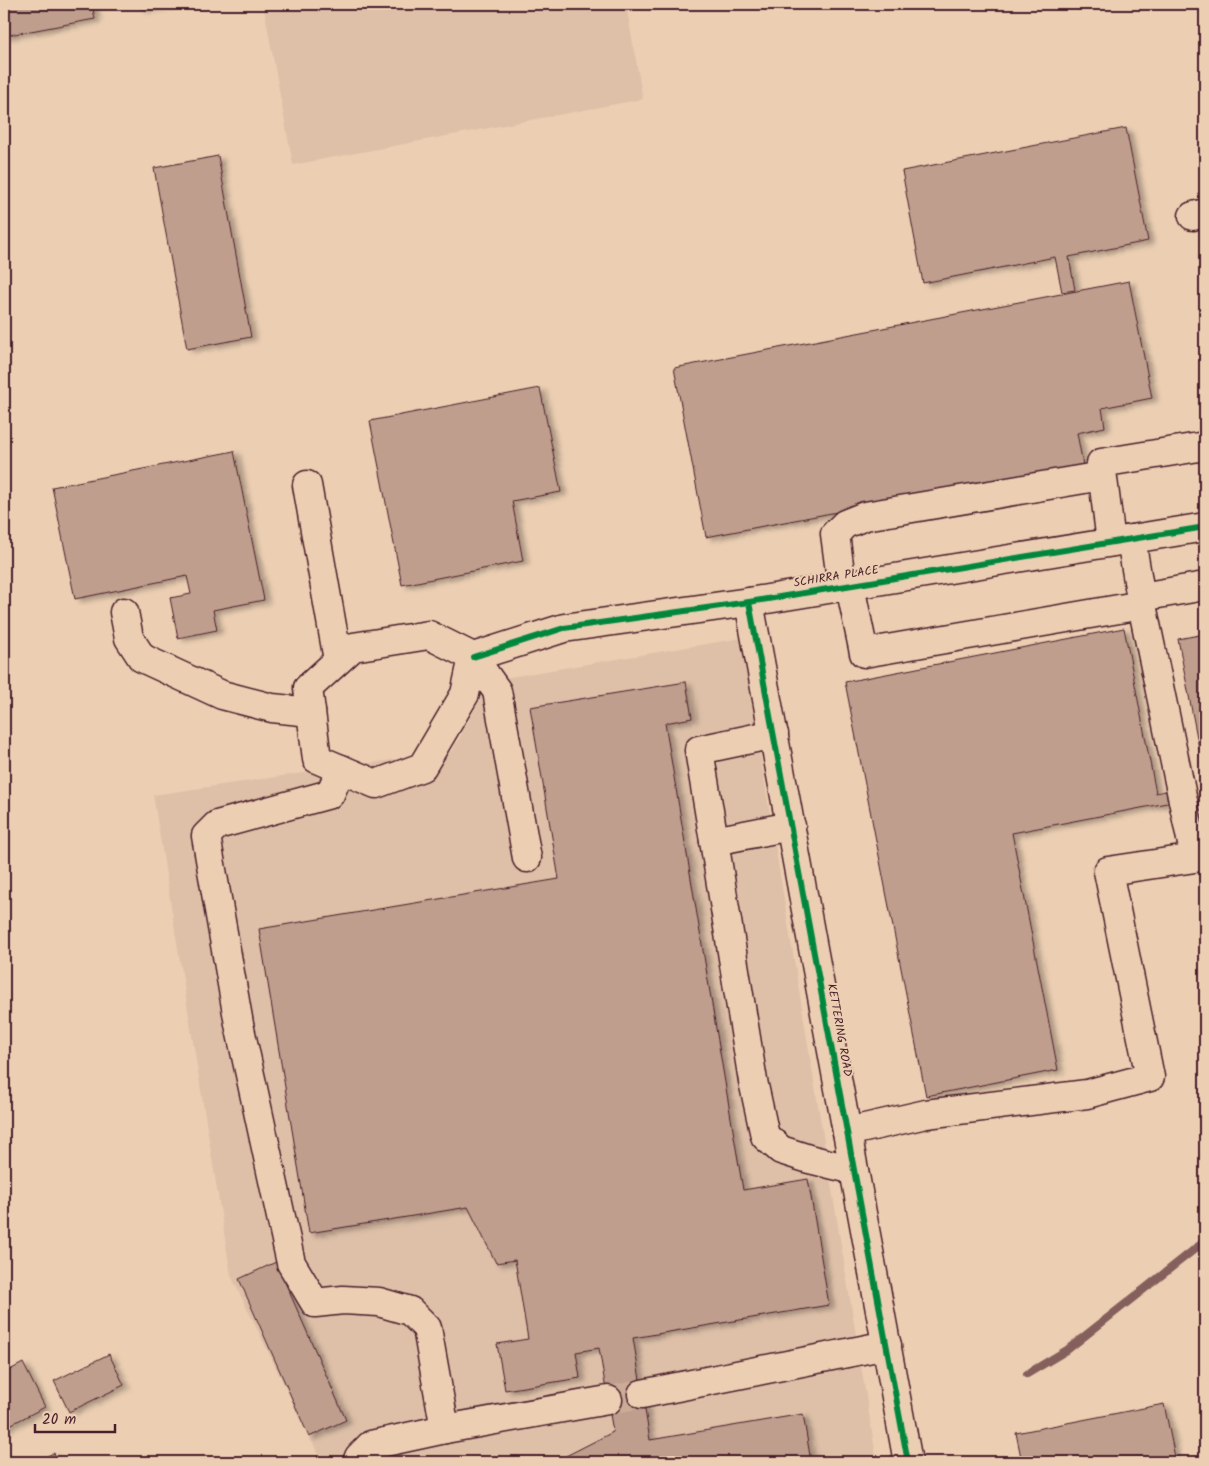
<svg xmlns="http://www.w3.org/2000/svg" width="1209" height="1466" font-family="Kalam,sans-serif">
<defs>
<filter id="shadow"><feDropShadow dx="5.5" dy="3" stdDeviation="2.5" flood-color="#0004"/></filter>
</defs>
<rect width="100%" height="100%" fill="#eccfb3"/>
<filter id="ink" filterUnits="userSpaceOnUse"><feTurbulence type="fractalNoise" baseFrequency=".02" numOctaves="2"/><feDisplacementMap in="SourceGraphic" scale="10" xChannelSelector="R" yChannelSelector="G"/><feConvolveMatrix kernelMatrix="1 2 1 2 8 2 1 2 1" color-interpolation-filters="sRGB"/></filter>
<g filter="url(#ink)">
<g fill="#dec0a8">
<path d="M263,4H626L643,99L293,165Z"/>
<path d="M741,638L877,1462H322L231,1276L153,795L452,751L491,680Z"/>
</g>
<g fill="none" stroke-linecap="round" stroke-linejoin="round">
<path stroke="#845f5c" stroke-width="8" d="M1027,1374L1067,1350L1205,1241"/>
</g>
<g fill="#bf9e8d" stroke="#4a1f2b" filter="url(#shadow)">
<path d="M4,4H92L95,19L4,36Z"/>
<path d="M140,4H170L141,9Z"/>
<path d="M1126,128L1148,241L1069,257L1075,290L1062,292L1055,257L923,283L902,171Z"/>
<path d="M218,156L251,337L187,349L154,168Z"/>
<path d="M1129,281L1152,398L1102,408L1105,427L1077,433L1083,465L706,537L674,368Z"/>
<path d="M540,388L561,492L512,501L523,561L402,585L370,421Z"/>
<path d="M234,451L264,600L213,610L217,630L178,638L170,598L191,594L187,576L75,599L52,487Z"/>
<path d="M1124,628L1156,793L1170,790L1172,802L1012,833L1058,1070L926,1096L845,682Z"/>
<path d="M1205,634V779L1178,639Z"/>
<path d="M686,682L692,718L665,723L743,1190L808,1179L829,1305L633,1338L650,1440L803,1414L811,1462H535L562,1458L613,1432L599,1348L576,1352L580,1378L505,1390L497,1344L528,1339L515,1260L496,1263L468,1207L309,1233L259,929L559,879L530,707Z"/>
<path d="M276,1262L346,1420L309,1437L239,1279Z"/>
<path d="M109,1354L124,1385L69,1412L54,1381Z"/>
<path d="M23,1363L45,1407L4,1428V1373Z"/>
<path d="M1164,1404L1176,1462H1022L1016,1433Z"/>
<path d="M54,1453L58,1462H34Z"/>
</g>
<g fill="none" stroke-linecap="round" stroke-linejoin="round">
<path stroke="#ccac98" stroke-width="28" stroke-dasharray="28 14" stroke-linecap="butt" d="M608,1400L642,1394"/>
<defs>
<g id="minor">
<path d="M1193,216L1205,213"/>
<path d="M307,485L338,660"/>
<path d="M1111,542L1101,463L1205,446"/>
<path d="M850,586L864,653L1142,605L1131,539"/>
<path d="M842,587L835,534L845,524L865,516L1102,476"/>
<path d="M1141,597L1205,586"/>
<path d="M749,602L908,1462"/>
<path d="M124,612L129,638L142,658L222,695L272,708L311,712"/>
<path d="M429,635L473,657L465,694L422,767L376,784L317,759L308,688L353,647Z"/>
<path d="M341,769L330,794L217,825L206,836L239,1024L291,1263L315,1303L343,1300L379,1302L410,1311L427,1328L445,1429L608,1400"/>
<path d="M791,826L714,841L753,1081L765,1136L781,1150L809,1159L854,1170"/>
<path d="M714,841L699,750L774,734"/>
<path d="M527,858L497,691L473,657L564,628L749,602L1205,527"/>
<path d="M847,1132L926,1114L1087,1094L1150,1077L1108,871L1195,858L1142,605"/>
<path d="M642,1394L887,1345"/>
<path d="M357,1462L359,1457L371,1445L445,1429"/>
</g>
</defs>
<use href="#minor" stroke="#4a1f2b" stroke-width="31"/>
<use href="#minor" stroke="#eccfb3" stroke-width="28"/>
<defs>
<g id="cycleway">
<path d="M749,602L908,1462"/>
<path d="M473,657L564,628L749,602L1205,527"/>
</g>
</defs>
<use href="#cycleway" stroke="#eccfb3" stroke-width="9"/>
<use href="#cycleway" stroke="#00873e" stroke-width="6"/>
</g>
</g>
<g text-anchor="middle" stroke-width="4" stroke-linejoin="round" paint-order="stroke">
<g font-size="12" fill="#4a1f2b" stroke="#eccfb3">
<text transform="translate(836 576) rotate(-9)" y="4">SCHIRRA PLACE</text>
<text transform="translate(840 1030) rotate(80)" y="4">KETTERING ROAD</text>
</g>
</g>
<rect width="1209" height="1466" fill="none" stroke="#eccfb3" stroke-width="20"/>
<rect x="10" y="10" width="1189" height="1446" fill="none" stroke="#4a1f2b" stroke-width="2" filter="url(#ink)"/>
<path d="M35 1424v8h80v-8" fill="none" stroke="#4a1f2b" stroke-width="2.5"/>
<text x="42" y="1424" font-size="15" fill="#4a1f2b" stroke="#eccfb3" stroke-width="4" paint-order="stroke">20 m</text>
</svg>
